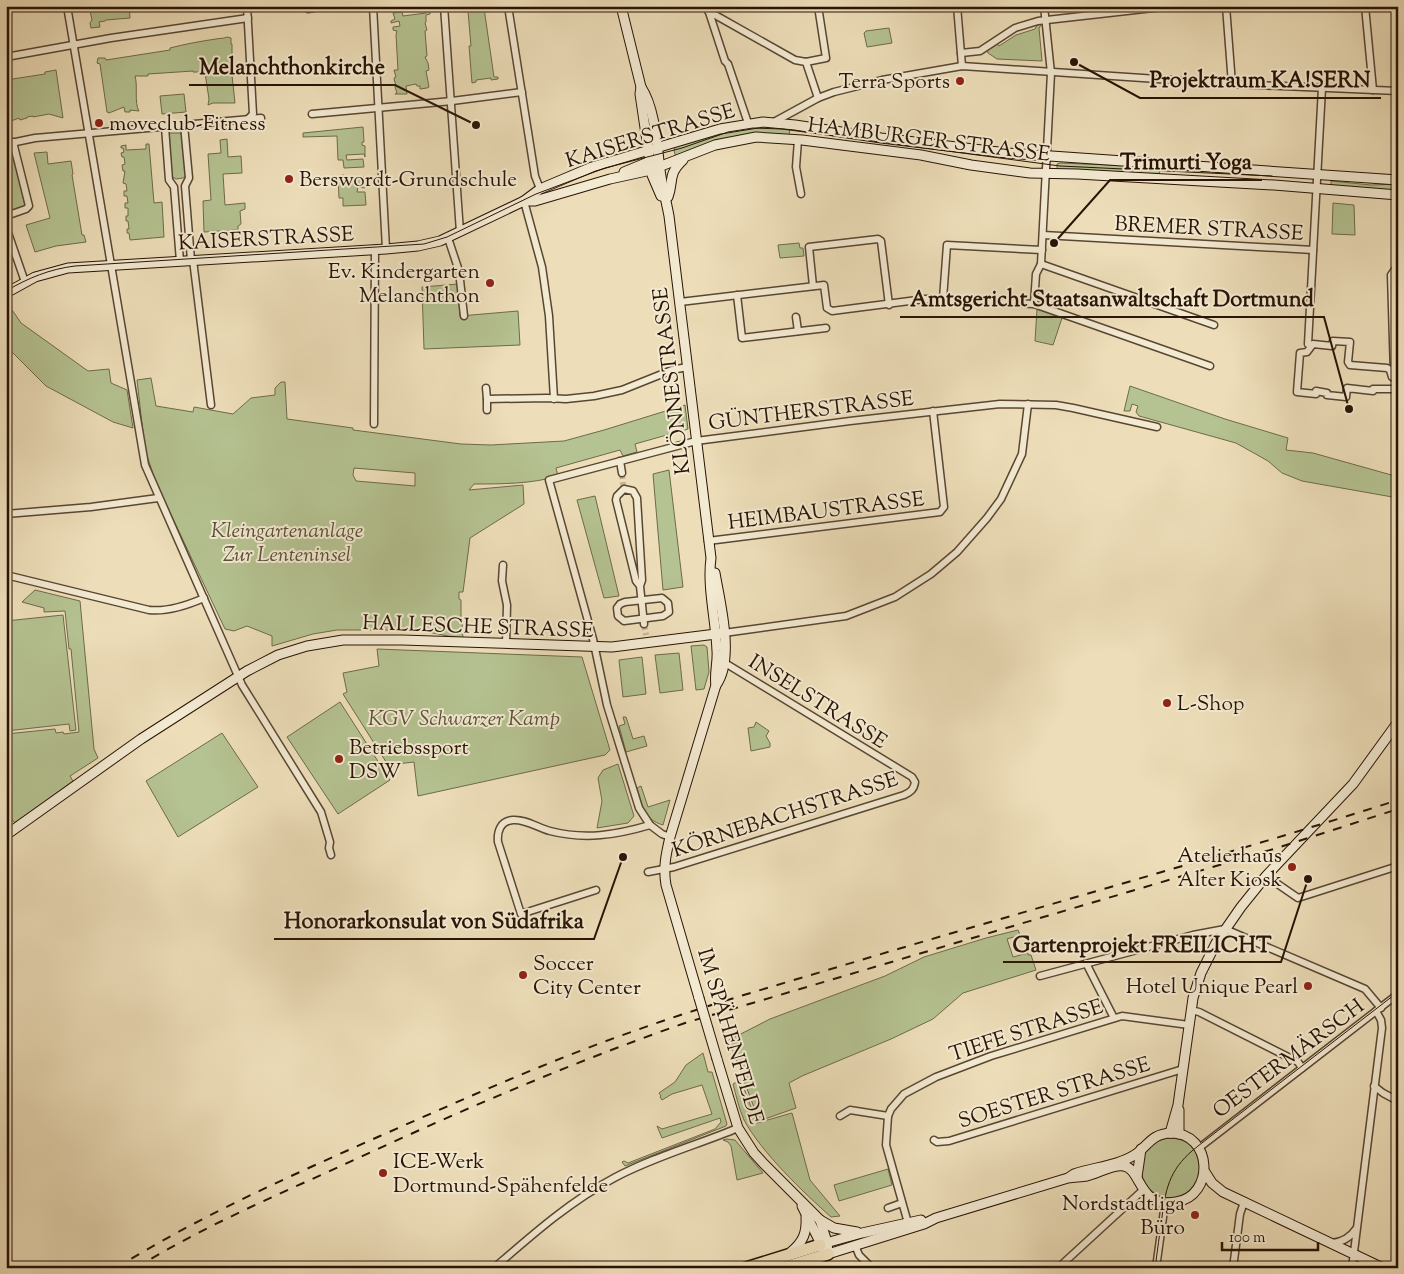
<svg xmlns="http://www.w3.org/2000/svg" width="1404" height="1274" font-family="'Sorts Mill Goudy',serif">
<rect width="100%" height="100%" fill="#eddeb9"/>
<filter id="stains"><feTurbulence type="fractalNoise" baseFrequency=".004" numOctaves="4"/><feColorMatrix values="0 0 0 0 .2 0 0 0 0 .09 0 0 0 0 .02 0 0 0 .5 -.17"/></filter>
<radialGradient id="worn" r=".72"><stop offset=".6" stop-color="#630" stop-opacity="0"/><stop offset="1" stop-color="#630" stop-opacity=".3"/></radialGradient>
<g fill="#b5c291" stroke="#6e6a4b" fill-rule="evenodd">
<path d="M89,6H108V9L129,6L130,18L106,20L105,21L99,22L100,27L91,28L90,23L92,20Z"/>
<path d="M484,8L494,77H498V79L491,80V78L476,80V82L472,83L469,46H471L468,11Z"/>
<path d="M430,9V14L426,15V22L425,23L427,30L425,31L427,56L425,57L428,63L429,70L426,71L429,87L427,88L420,89V86H417L416,84L406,86L407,94H395L397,93L395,87L396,84L395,83L394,78L396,77L394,70H398L396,35L397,31L393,30V27L400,26L399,21L391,23V21L395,19L393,13L402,12L403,16L426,13V10Z"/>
<path d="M1039,22L1042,24L1039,28L1042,61L997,59L988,53L987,49L996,42L999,46L1016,35L1035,29Z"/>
<path d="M889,28L892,43L867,47L864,33L866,31Z"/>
<path d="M227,37L231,38V44H232V61L234,62L231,66L235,103H213L208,105L209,99L205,73L207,70H202V72H193V71L148,74V76H135C138,85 134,103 139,111L130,110V112H125L124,107L109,113L107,112L100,64L97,63L98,58H105L106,60L170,50V48C185,44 202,41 216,39C220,38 223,39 227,37Z"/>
<path d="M56,70L63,118L49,114L33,117V116L27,117V118L20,120L19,118L6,123V80L45,74V72Z"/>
<path d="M184,94L186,112L162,114L160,96Z"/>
<path d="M757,126L790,127L789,137L763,135L676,157L674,151L675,147L726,131Z"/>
<path d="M363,127L364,142H362V145L365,146V157L364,154L346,155L347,160L363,159L364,167L344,168L343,160H338L337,136L303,137V133Z"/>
<path d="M169,133H182L186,176L183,178L176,179L172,177Z"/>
<path d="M227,139L228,157L241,156L242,173L223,174L225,205L245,203V209L240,211L241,224L238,226V230L204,232L203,201L211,200L208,154L221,153L220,140Z"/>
<path d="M146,144H149L154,203L162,202L164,237L130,240L129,233H127V229H129L128,221H126V216H128V208H125V203H128L127,196H124V191H127L126,184L123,183L125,171H123L122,165L125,164L124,157H122L121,153L124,152L123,148H121V146L126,145V150L146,149Z"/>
<path d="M12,147L25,206L6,212V148Z"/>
<path d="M47,152L48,164L71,161L73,174L72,175L82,235H84L86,242L56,246L35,252L26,225L50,218L34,153Z"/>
<path d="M1060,163L1160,167L1159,176L1057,171V164Z"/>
<path d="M344,175V178L364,177L365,188L358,187L357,192H365L366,205L343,206V198H339L338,176Z"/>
<path d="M1331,181L1371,185L1398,184V191L1331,186Z"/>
<path d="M1333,203L1354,205L1355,235L1332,234Z"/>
<path d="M799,243L800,248H803L804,256L780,258L778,245Z"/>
<path d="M458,284L460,316L518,311L520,345L424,349L422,287Z"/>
<path d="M6,301L21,323L88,371L109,369L111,383L127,390L133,428L113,422L46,386L6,346Z"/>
<path d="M1037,309L1062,318L1053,345L1035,341Z"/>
<path d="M151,378L156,406L193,412L194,407L233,414L251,398L275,395V388L281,382H285L287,419L353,428V430L461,444L491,445L564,441L604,430L685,405L688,429L635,444L637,452L623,456L620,450L556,468L558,476C532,484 501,484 474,484L469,490L523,485L524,504L470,538L463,592H459V599L461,600V623H462L463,639L418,630H337L313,634L272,646V636L247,626L234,631L225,629L157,485L145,450L137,380ZM354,468L415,473V486L356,481L353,475Z"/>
<path d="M1130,386L1225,419L1288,438L1286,450L1313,453L1395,476L1398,478V498L1302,481L1282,473L1268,461L1236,443L1139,416L1136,412L1138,406L1132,404L1130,411H1124Z"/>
<path d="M669,470L683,587L663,590L653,474Z"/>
<path d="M595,496L619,596L604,598L577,500Z"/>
<path d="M35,590L80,601L94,749L98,758L70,776L73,781L15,823L6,812V734L55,729L56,733L63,732L64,734L79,732L71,649H69L65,611L44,612V608L22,602Z"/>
<path d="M63,615L76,730L70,731L69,724L6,731V621Z"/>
<path d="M704,645L707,647L709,672L704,689L696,690L691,646Z"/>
<path d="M377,649L582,657L610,750L605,755L418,796L414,762L388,765L343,694L347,692L343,673L379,666Z"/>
<path d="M679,653L683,690L660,693L655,655Z"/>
<path d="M642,657L646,694L623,697L619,660Z"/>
<path d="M340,702L390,780L338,814L287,737Z"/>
<path d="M623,717H626L633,739L644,736L647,746L626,752L619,726L625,724Z"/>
<path d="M756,722L769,731L766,736L770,743V747L751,751L748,728L754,727Z"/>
<path d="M222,733L258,787L178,837L146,781Z"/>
<path d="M618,764L634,816L628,823L597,828L602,801L598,778L603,770Z"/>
<path d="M641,786L648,807L670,800L663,825C643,819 643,806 637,788Z"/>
<path d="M1018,930L1020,935L1007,939L1013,957L1028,953V955H1031L1036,970L963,993L933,1019L891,1039L802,1076L789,1083L796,1108L759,1121L729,1040L770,1019L885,976L924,957L986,938Z"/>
<path d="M703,1053L708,1072H712L727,1124L726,1126L625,1166L622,1162L624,1161L628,1163L715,1129L721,1122L720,1118L662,1138L657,1126L662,1129L712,1114L702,1085L672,1094L662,1100L660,1097L661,1096L659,1093L675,1082L686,1065Z"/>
<path d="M741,1080L757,1123L792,1113L810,1180L840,1216L831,1217C803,1192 762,1153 744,1120C739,1109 736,1095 733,1084Z"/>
<circle cx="1171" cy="1168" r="30"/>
<path d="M727,1139L735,1140L763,1173L737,1180L731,1146L728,1142L723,1140Z"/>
<path d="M888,1169L892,1185L839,1201L834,1185Z"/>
</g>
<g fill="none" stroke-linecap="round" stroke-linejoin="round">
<g stroke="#c6b595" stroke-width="6" stroke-dasharray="6 3" stroke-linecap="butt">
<path d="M622,473L623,485"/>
<path d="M644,624L646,635"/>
</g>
<defs>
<g id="street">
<path d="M67,6L145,465L242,685L321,812L330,842L329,848L331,855"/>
<path d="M247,6L253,114L248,119"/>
<path d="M304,6L308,9L323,6"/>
<path d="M373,6L386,249"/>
<path d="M444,6L460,232"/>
<path d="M508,6L535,176L540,189"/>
<path d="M707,6L725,61L728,64L748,123"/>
<path d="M957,6L962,66"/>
<path d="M1226,6L1232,84"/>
<path d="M1365,6L1373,90"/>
<path d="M708,11L795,60L806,62L826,58L818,6"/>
<path d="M961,53L980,51L1015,28L1038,21L1171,6"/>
<path d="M6,57L111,38L248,18"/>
<path d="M806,62L818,98"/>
<path d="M312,114L452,101L522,92"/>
<path d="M774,122L818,98L834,92L882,80L962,66L1232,84L1398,91"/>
<path d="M184,125L189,178L185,186L191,260"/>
<path d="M165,127L169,180L174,187L180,261"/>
<path d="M798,140L796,167L801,194"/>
<path d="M6,144L35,138L261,118"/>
<path d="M524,201L542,267L549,316L554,399"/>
<path d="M6,216L26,209L29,206L13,142"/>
<path d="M6,227L25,282"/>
<path d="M1043,235L1313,250"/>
<path d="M448,238L459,271L464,316"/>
<path d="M193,260L211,405"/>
<path d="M1041,264L1214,325"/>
<path d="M813,286L809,247L878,239L881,241L889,305"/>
<path d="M737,295L742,338L826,328"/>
<path d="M943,299L947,245L1042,250"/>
<path d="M680,302L824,285L827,308L832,311L925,299L1034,304L1036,274L1041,264L1051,73L1044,6"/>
<path d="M1034,304L1210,366"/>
<path d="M796,317L798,331"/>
<path d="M1333,341L1350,342L1348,362L1350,365L1387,368L1390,370L1392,377L1397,379L1396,389H1373V391L1347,388L1346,397L1327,395V393L1316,391V394L1297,392L1300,353L1307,352L1313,344L1332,346Z"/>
<path d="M1308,344L1322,88"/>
<path d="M1394,374L1391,275L1398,265"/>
<path d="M486,388L487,399L547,398L566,399L594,396L622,390L672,370L687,367"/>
<path d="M487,399V410"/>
<path d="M374,424L375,249"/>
<path d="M620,461L622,473"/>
<path d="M6,514L91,507L158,498"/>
<path d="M708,541L940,512L944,507L933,411"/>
<path d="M503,565L502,581L507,605L506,644"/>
<path d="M6,575L149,610C167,612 188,605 204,598"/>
<path d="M640,586L636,581L616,500L617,496L624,489L633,491L637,498L642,580L640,586L644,624"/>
<path d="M662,598L668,603L669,612L663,616L624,621L618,616L617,608L620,604L625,602Z"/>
<path d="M724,633L846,616L895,597L931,574L957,552L987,518L1001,499L1022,454L1028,404"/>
<path d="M670,837L662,834L650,825L639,808L607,705L593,639L549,480L696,441L850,421L1000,404L1056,405L1073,408L1157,427"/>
<path d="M648,872L674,867L904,795C911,792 914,789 915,782L912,777L725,663"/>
<path d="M1266,876L1298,898L1398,866"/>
<path d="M596,890L521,914L498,842C497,832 500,821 513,820C526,819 538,828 550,831C585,840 616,835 650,825"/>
<path d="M1086,963L1114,1018"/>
<path d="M1040,976L1193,935L1225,929L1365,989L1381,1008"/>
<path d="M1191,1010L1199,1012L1298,1062L1302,1068"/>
<path d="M1374,1086L1383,1093L1398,1101"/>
<path d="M840,1116L850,1110L888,1116"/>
<path d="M934,1140L937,1142L949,1141L1183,1069"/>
<path d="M1199,1148L1398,994"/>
<path d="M888,1208L902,1203"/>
<path d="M908,1223L886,1145L888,1116L891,1109L904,1094L936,1077L991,1056L1122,1016L1189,1025"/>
<path d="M1332,1243C1343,1242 1350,1238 1356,1229"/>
<path d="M855,1245L859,1255L872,1268"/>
<path d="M494,1268C532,1235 569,1202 614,1178C653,1157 697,1145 738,1128"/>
<path d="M1058,1268L1143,1190"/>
<path d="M1156,1268L1165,1203"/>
<path d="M1233,1268L1240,1214L1244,1202"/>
<path d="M1352,1268L1382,1028L1381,1020L1376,1011"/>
<path d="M1361,1268L1374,1264"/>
</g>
<g id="secondary">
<path d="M621,6L641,87L640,94L652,175L661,196"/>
<path d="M641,87C655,108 657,145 660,170C662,185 666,200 669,216L711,558C707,587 716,621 717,651C718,662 714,674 716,685"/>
<path d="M624,172L653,160"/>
<path d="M668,197C674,181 667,175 683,160"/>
<path d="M524,201H535L610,179L651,170L715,145L756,137L802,140L921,155L971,165L1030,173L1077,174L1274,185L1398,195"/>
<path d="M6,293L35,277L68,268L386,249L418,246L440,241L524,201L540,189L592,167L720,129L763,122L795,125L881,138L1007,153L1398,180"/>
<path d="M6,835L141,739L247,671L278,655L307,646L343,640H402L612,647L724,633"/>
<path d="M699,998L666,885C663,868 666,854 670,837L716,685C735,659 720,603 715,573"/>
<path d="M717,1059L738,1128L754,1153L764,1164L820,1220L827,1242L828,1254"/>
<path d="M1170,1133L1178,1105L1193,998L1201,973L1216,943L1241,907L1266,876L1353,784L1398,722"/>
<path d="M1179,1134V1110"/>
<path d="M1205,1172L1212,1183L1223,1192L1383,1268"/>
<path d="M1137,1177L1141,1149"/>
<path d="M802,1206L823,1248"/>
<path d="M820,1220L834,1228L857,1232"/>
<path d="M822,1244L862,1233L921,1220"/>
<path d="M791,1252C803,1242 807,1233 806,1217"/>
<path d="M828,1254L924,1224L936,1218L1068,1178C1075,1177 1081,1177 1087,1176C1099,1173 1113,1164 1124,1166C1142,1169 1138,1209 1176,1202C1215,1196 1213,1133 1171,1133C1151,1134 1149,1145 1136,1154C1118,1166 1094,1167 1074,1174L1068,1178"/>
</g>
<g id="highway">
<path d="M746,1268L820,1245"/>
<path d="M783,1268L828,1254"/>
</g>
</defs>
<use href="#street" stroke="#594632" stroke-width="9"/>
<use href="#secondary" stroke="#281305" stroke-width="11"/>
<use href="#highway" stroke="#281305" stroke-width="14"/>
<use href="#street" stroke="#f3ead2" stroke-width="6"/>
<use href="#secondary" stroke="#f3ead2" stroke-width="9"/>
<use href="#highway" stroke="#eddeb9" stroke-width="11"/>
<g stroke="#281305" stroke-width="1">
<path d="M6,291C28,278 50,269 75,266L424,244L447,237L536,194L605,168L682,148L728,132L753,128L782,129L1060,166L1272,176"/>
<path d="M1155,1268C1157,1251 1160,1234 1162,1217C1166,1185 1171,1167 1198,1146L1398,992"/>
</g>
<g stroke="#281305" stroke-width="2" stroke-dasharray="9 9" stroke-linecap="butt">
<path d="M116,1268C200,1216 290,1176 380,1136C464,1099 548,1061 634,1031C712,1003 792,981 871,957C1046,905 1223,856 1398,800"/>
<path d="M136,1268C202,1227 273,1197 343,1165C455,1113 568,1064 685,1023L1277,848L1398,809"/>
</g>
<defs>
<path id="secondary-bridge" d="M699,998L717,1059"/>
</defs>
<use href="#secondary-bridge" stroke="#281305" stroke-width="11" stroke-linecap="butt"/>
<use href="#secondary-bridge" stroke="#f3ead2" stroke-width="9"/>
</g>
<g fill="#8f2418" stroke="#f3ead2" stroke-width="2">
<circle cx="960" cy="81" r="5"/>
<circle cx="99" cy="123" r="5"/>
<circle cx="289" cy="179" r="5"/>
<circle cx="490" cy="283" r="5"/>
<circle cx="1167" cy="703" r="5"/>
<circle cx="339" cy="759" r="5"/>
<circle cx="1292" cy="867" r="5"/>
<circle cx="523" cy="975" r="5"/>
<circle cx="1308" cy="986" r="5"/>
<circle cx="383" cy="1173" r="5"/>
<circle cx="1195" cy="1215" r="5"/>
</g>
<g text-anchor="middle" stroke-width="4" stroke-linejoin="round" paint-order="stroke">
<g font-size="21" fill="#281305" stroke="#f3ead2" text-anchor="start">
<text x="950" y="88" text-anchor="end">Terra Sports</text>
<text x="109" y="130">moveclub-Fitness</text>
<text x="299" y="186">Berswordt-Grundschule</text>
<text x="480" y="278" text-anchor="end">Ev. Kindergarten<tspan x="480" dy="24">Melanchthon</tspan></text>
<text x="1177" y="710">L-Shop</text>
<text x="349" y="754">Betriebssport<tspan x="349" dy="24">DSW</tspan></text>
<text x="1282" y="862" text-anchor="end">Atelierhaus<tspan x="1282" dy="24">Alter Kiosk</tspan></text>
<text x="533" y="970">Soccer<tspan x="533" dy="24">City Center</tspan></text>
<text x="1298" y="993" text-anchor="end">Hotel Unique Pearl</text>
<text x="393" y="1168">ICE-Werk<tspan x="393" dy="24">Dortmund-Spähenfelde</tspan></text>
<text x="1185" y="1210" text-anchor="end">Nordstadtliga<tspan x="1185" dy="24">Büro</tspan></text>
</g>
<g font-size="21" fill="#281305" stroke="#f3ead2">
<text transform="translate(650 135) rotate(-17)" y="7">KAISERSTRASSE</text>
<text transform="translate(929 139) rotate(7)" y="7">HAMBURGER STRASSE</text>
<text transform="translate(1209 228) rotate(3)" y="7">BREMER STRASSE</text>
<text transform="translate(266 238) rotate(-3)" y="7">KAISERSTRASSE</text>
<text transform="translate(671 381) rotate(-97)" y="7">KLÖNNESTRASSE</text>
<text transform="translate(811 410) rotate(-7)" y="7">GÜNTHERSTRASSE</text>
<text transform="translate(826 510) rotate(-7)" y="7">HEIMBAUSTRASSE</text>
<text transform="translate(478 626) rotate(2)" y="7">HALLESCHE STRASSE</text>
<text transform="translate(818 701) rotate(32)" y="7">INSELSTRASSE</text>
<text transform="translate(785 814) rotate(-18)" y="7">KÖRNEBACHSTRASSE</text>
<text transform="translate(1026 1030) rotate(-18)" y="7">TIEFE STRASSE</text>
<text transform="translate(731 1036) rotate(73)" y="7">IM SPÄHENFELDE</text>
<text transform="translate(1288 1058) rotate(-37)" y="7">OESTERMÄRSCH</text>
<text transform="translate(1054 1092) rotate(-17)" y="7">SOESTER STRASSE</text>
</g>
<g font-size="21" font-style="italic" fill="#595036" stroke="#f3ead2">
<text x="287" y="537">Kleingartenanlage<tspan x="287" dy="24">Zur Lenteninsel</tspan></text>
<text x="464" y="725">KGV Schwarzer Kamp</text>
</g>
</g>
<path fill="none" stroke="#281305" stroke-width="2" d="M476 125L395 85H189M1074 62L1140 98H1381M1054 243L1110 180H1262M1349 409L1324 317H900M623 857L594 939H274M1308 879L1281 962H1003"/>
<g fill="#281305" stroke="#f3ead2" stroke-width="2">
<circle cx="476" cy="125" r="5"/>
<circle cx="1074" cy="62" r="5"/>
<circle cx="1054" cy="243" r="5"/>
<circle cx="1349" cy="409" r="5"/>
<circle cx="623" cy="857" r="5"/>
<circle cx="1308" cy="879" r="5"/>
</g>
<g font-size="22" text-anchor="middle" font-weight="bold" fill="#281305" stroke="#f3ead2" stroke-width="4" stroke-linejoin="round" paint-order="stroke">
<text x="292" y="74">Melanchthonkirche</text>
<text x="1260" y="87">Projektraum KA!SERN</text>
<text x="1186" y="169">Trimurti Yoga</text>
<text x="1112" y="306">Amtsgericht Staatsanwaltschaft Dortmund</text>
<text x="434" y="928">Honorarkonsulat von Südafrika</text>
<text x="1142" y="952">Gartenprojekt FREILICHT</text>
</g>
<rect width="1404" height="1274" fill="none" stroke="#eddeb9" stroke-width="25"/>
<rect x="8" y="8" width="1389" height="1259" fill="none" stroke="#281305" stroke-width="2.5"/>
<rect x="12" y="12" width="1379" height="1249" fill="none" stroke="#281305"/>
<path d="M1222 1242v8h96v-8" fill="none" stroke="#281305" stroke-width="2.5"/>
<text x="1229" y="1242" font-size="15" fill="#281305" stroke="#f3ead2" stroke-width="4" paint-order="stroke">100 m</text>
<rect width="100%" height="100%" filter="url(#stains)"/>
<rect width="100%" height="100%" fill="url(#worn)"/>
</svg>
